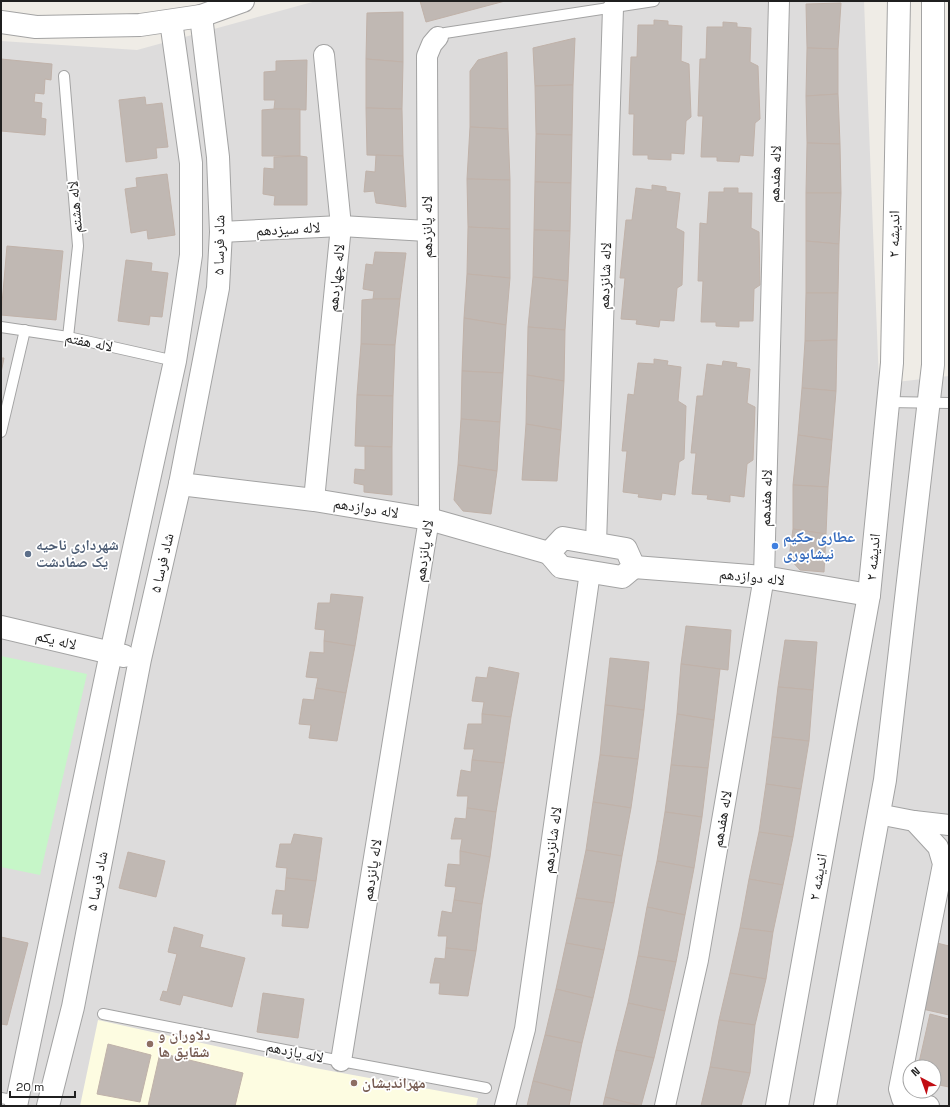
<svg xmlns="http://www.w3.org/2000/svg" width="950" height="1107" font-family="'Space Grotesk','Noto Naskh Arabic',sans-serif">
<rect width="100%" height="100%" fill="#efece6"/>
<path fill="#dddcdc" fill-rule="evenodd" d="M316,1H864L879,384L949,376V1106H1V41L137,50ZM910,1067H934V1091H910Z"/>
<path fill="#fdfce1" d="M98,1020L315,1068L478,1098L476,1106H80Z"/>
<path fill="#c6f6c8" d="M1,656L87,674L40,875L1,867Z"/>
<g fill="#c0b8b3" stroke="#c0b2a9">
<path d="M420,1H505L426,22Z"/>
<path d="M841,3L838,49L807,48L806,4Z"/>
<path d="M403,12V62L366,59L367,13Z"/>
<path d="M654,20L668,21V25L682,26L681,61L689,64L691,117L686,121L684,154L671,153V160L648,159V155H633L634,114H629L631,57H637L638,25H654Z"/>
<path d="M723,22L737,23V27L751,28L750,62L758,66L760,119L755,123L753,156L740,155L739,162L717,161V157H701L703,116H698L700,59H706L707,27H723Z"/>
<path d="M575,38L573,85L535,86L533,48Z"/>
<path d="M807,48L838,49V94L806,96Z"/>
<path d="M507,52L508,129L470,127V71L478,60Z"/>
<path d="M1,59L52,64L51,80L45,79L44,94L35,93L34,102L42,103L41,118L46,119L45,135L1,131Z"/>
<path d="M366,59L403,62L402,109L366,108Z"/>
<path d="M307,60L306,110L274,109L275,100H264V72L276,71V61Z"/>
<path d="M573,85L572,135L536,134L535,86Z"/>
<path d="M838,94L840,144L807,143L806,96Z"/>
<path d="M145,97L146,105L162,103L168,147L156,148L157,158L126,162L119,100Z"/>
<path d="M366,108L402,109L403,156L367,155Z"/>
<path d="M274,109H300V156H262V110Z"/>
<path d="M470,127L508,129L510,180L467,179Z"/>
<path d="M536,134L572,135L571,183L535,182Z"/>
<path d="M807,143L840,144L841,193H806Z"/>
<path d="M376,155L403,156L406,207L376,203L374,191L364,192L366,171L375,172Z"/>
<path d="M300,156L307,157V205H274L275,196L263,194L264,168L274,169V157Z"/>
<path d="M167,174L175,235L148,239L147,230L131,233L125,189L137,187L136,178Z"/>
<path d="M467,179L510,180V229L468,227Z"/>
<path d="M535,182L571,183L570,231L534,230Z"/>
<path d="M652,185L666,187V191L680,193L676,228L684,232L682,285L677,288L674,321L660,320L659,327L636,324L637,320L621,319L625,278H620L626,220H632L636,188L652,190Z"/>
<path d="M724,188H738V193H752L751,228L759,232L760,285L754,289L753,321H739V327L716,326V322H701L703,281H698L700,223L707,224L709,192H724Z"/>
<path d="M806,193H841L839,244L806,241Z"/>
<path d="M468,227L510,229V278L467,274Z"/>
<path d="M534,230L570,231L568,281L533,277Z"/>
<path d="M806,241L839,244L838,293H806Z"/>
<path d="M7,246L63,251L56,320L1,315Z"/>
<path d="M375,252L406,253L400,299H373L374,291L363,289L366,264L373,265Z"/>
<path d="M126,260L152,263L151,271L168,273L162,317L150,316L149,325L118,321Z"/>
<path d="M467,274L510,278L506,325L464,318Z"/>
<path d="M533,277L568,281L565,330L528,327Z"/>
<path d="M806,293H838L837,340L805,341Z"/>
<path d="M373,299H400L395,345L361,344L362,300Z"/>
<path d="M464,318L506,325L503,373L462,371Z"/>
<path d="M528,327L565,330L564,381L527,375Z"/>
<path d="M837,340L836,391L802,388L805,341Z"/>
<path d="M361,344L395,345L393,396L357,395Z"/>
<path d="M1,358H4L1,373Z"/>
<path d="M654,359L668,361L667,365L681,367L678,401L686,406L684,459L679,462L675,495L662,493L661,500L638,497L639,494L623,492L627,451H622L628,394L634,395L638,363L654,364Z"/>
<path d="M723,361L737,363L736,367L750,369L747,403L755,407L753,460L747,464L744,497L730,495V502L707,499L708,495L692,494L696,453H691L697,396H703L707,364L722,366Z"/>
<path d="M462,371L503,373L500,422L461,419Z"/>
<path d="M527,375L564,381L561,430L526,424Z"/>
<path d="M802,388L836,391L832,440L798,435Z"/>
<path d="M357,395L393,396L392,447L355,446Z"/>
<path d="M461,419L500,422L497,471L458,465Z"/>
<path d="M526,424L561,430L557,481L522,480Z"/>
<path d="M798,435L832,440L828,487L793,485Z"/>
<path d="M365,446L392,447V495L364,492V485L354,483L355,469L365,470Z"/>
<path d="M458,465L497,471L491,514L463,511L454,500Z"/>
<path d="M793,485L828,487L826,534L793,529Z"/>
<path d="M793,529L826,534L824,572L800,570L789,558Z"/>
<path d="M331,594L363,597L355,646L324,641L325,630L315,629L318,603H330Z"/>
<path d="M686,626L731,630L728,670L681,664Z"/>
<path d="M785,640L817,642L813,690L778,687Z"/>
<path d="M324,641L355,646L346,693L316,688L318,678L306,677L310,652L324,653Z"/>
<path d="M610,658L649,662L644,710L605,705Z"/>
<path d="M681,664L720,669L714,720L677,714Z"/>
<path d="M489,667L519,673L511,717L482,714L484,702L472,701L476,677L487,678Z"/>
<path d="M778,687L813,690L809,741L772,737Z"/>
<path d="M316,688L346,693L337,741L309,738L311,725L299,724L303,699L314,700Z"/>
<path d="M605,705L644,710L638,759L600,755Z"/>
<path d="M482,714L511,717L504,763L472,760L474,749H464L468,724H482Z"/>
<path d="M677,714L714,720L708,768L671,765Z"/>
<path d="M772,737L809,741L801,789L766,784Z"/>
<path d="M600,755L638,759L631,808L593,802Z"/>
<path d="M472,760L504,763L496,812L467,808L468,796H457L461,770L471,772Z"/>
<path d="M671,765L708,768L702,817L665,812Z"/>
<path d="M766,784L801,789L793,837L759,832Z"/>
<path d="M593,802L631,808L622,856L586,850Z"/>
<path d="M467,808L496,812L490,857L460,851L462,839H451L455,818L466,819Z"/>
<path d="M665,812L702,817L694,868L657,861Z"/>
<path d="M759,832L793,837L783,885L749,879Z"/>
<path d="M294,834L322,838L316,881L286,878L287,868L276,867L280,844H291Z"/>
<path d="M586,850L622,856L614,903L576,898Z"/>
<path d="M460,851L490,857L482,904L454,900L456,887L445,886L448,864L460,865Z"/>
<path d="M128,852L165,861L156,897L119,888Z"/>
<path d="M657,861L694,868L685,915L647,907Z"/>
<path d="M286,878L316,881L308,928L282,926L283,914H272L276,890L285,891Z"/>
<path d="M749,879L783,885L773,932L740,928Z"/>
<path d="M576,898L614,903L604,950L566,943Z"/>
<path d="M454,900L482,904L476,951L446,948L447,936H438L442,911L452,913Z"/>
<path d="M647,907L685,915L676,962L638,956Z"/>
<path d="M174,927L203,935L200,947L245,958L232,1007L183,995L180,1005L160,1000L163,991L167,992L177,954L168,952Z"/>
<path d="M740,928L773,932L766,979L730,973Z"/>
<path d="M1,937L28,943L7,1025L1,1024Z"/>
<path d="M933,942L949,946V1015L918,1008Z"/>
<path d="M566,943L604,950L593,998L556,989Z"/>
<path d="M446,948L476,951L468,996L439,994L440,983H430L435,958L445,959Z"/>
<path d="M638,956L676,962L665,1011L628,1003Z"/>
<path d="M730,973L766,979L755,1025L719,1020Z"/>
<path d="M556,989L593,998L582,1043L545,1035Z"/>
<path d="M263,993L304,999L298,1038L257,1032Z"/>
<path d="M628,1003L665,1011L654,1058L616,1050Z"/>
<path d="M930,1014L949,1019V1087L934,1084V1067H918Z"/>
<path d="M719,1020L755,1025L750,1073L710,1067Z"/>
<path d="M545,1035L582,1043L572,1091L533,1081Z"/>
<path d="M108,1044L151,1055L140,1102L97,1094Z"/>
<path d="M616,1050L654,1058L641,1106L605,1097Z"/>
<path d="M160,1053L243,1073L235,1106H148Z"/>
<path d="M710,1067L750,1073L741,1106H701Z"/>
<path d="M533,1081L572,1091L569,1106H527Z"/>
<path d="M605,1097L641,1106H603Z"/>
</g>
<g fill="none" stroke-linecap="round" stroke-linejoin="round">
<defs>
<g id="service">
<path d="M438,37L445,33L654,1"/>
<path d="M64,76L78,246L68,337"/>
<path d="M1,327L68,337L175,361"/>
<path d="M888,402L949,403"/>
<path d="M1,432L25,330"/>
<path d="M103,1014L341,1061L486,1088"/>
<path d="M1,1098L17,1101"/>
</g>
<g id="minor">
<path d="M221,232L341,226L427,231"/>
<path d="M314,500L341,226L324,55"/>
<path d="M596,544L613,8"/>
<path d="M878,814L914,821L949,825"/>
<path d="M914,821L938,847L943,864L899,1089L902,1099L908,1103L929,1106"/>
<path d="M341,1061L429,519L427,56L432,44L438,37"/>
<path d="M505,1106L525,1029L590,572"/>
<path d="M665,1106L698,960L764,577L779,1"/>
</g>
<g id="tertiary">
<path d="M1,22L36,27L140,25L201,16L243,1"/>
<path d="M180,484L314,500L429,519L549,553"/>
<path d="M563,538L626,549L634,567L622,577L561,567L549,553Z"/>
<path d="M634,567L764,577L869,595"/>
<path d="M1,627L124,656"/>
<path d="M16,1106L111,653L175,361L185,296L191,255V163L171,21"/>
<path d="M48,1106L73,1007L140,659L180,484L218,288L221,232L218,157L201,16"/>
<path d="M777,1106L869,595L892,363L899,1"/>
<path d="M825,1106L885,780L933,365V1"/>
</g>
</defs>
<use href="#service" stroke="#a3a3a3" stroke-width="12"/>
<use href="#minor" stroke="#a3a3a3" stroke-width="22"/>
<use href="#tertiary" stroke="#a3a3a3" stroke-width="24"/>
<use href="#service" stroke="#fff" stroke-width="10"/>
<use href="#minor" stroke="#fff" stroke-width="20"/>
<use href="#tertiary" stroke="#fff" stroke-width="22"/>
</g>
<circle fill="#3f7fe0" stroke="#fff" stroke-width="1.5" cx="775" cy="546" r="4"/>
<circle fill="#5c6f8a" stroke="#fff" stroke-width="1.5" cx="28" cy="554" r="4"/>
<g fill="#8d6e63" stroke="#fff" stroke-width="1.5">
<circle cx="150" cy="1044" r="4"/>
<circle cx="354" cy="1083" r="4"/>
</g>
<g text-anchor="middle" stroke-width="3.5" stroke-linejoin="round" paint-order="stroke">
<g font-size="15" fill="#1f1f1f" stroke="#fff">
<text transform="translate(775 174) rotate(-88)" y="5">لاله هفدهم</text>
<text transform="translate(75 207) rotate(-95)" y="5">لاله هشتم</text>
<text transform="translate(427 227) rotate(-90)" y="5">لاله پانزدهم</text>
<text transform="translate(288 229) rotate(-3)" y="5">لاله سیزدهم</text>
<text transform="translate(894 234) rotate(-89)" y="5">اندیشه ۲</text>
<text transform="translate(219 245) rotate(-89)" y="5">شاد فرسا ۵</text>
<text transform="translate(605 276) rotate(-88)" y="5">لاله شانزدهم</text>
<text transform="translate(336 278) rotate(-84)" y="5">لاله چهاردهم</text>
<text transform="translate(89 342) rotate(12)" y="5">لاله هفتم</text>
<text transform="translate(766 498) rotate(-88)" y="5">لاله هفدهم</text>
<text transform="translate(366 508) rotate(9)" y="5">لاله دوازدهم</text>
<text transform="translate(424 551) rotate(-82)" y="5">لاله پانزدهم</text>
<text transform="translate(873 557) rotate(-85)" y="5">اندیشه ۲</text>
<text transform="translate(162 563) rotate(-77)" y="5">شاد فرسا ۵</text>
<text transform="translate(752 577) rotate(6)" y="5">لاله دوازدهم</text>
<text transform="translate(56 640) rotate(14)" y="5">لاله یکم</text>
<text transform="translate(722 819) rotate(-80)" y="5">لاله هفدهم</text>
<text transform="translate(552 840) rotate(-82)" y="5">لاله شانزدهم</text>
<text transform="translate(372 870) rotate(-81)" y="5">لاله پانزدهم</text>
<text transform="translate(818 877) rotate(-80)" y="5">اندیشه ۲</text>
<text transform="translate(97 881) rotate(-79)" y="5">شاد فرسا ۵</text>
<text transform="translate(295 1052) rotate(12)" y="5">لاله یازدهم</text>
</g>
<g font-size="15" font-weight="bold" fill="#366cbe" stroke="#fff" text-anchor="start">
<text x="783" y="542">عطاری حکیم<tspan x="783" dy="17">نیشابوری</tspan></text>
</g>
<g font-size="15" font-weight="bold" fill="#4e5e75" stroke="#fff" text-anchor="start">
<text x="36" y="550">شهرداری ناحیه<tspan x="36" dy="17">یک صفادشت</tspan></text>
</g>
<g font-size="15" font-weight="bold" fill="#785e54" stroke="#fff" text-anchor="start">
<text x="158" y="1040">دلاوران و<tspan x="158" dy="17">شقایق ها</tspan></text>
<text x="362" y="1088">مهراندیشان</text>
</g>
</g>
<rect width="950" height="1107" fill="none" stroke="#1f1f1f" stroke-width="4"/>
<g transform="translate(922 1079) rotate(319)"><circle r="19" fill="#ffffff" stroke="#a5a5a5"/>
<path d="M0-3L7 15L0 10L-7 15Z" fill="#c10d13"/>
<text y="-6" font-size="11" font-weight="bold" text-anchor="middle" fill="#1f1f1f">N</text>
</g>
<path d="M10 1091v6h65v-6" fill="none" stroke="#1f1f1f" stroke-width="2"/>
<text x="16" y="1091" font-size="12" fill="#1f1f1f" stroke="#ffffff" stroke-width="3" paint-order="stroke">20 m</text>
</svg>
